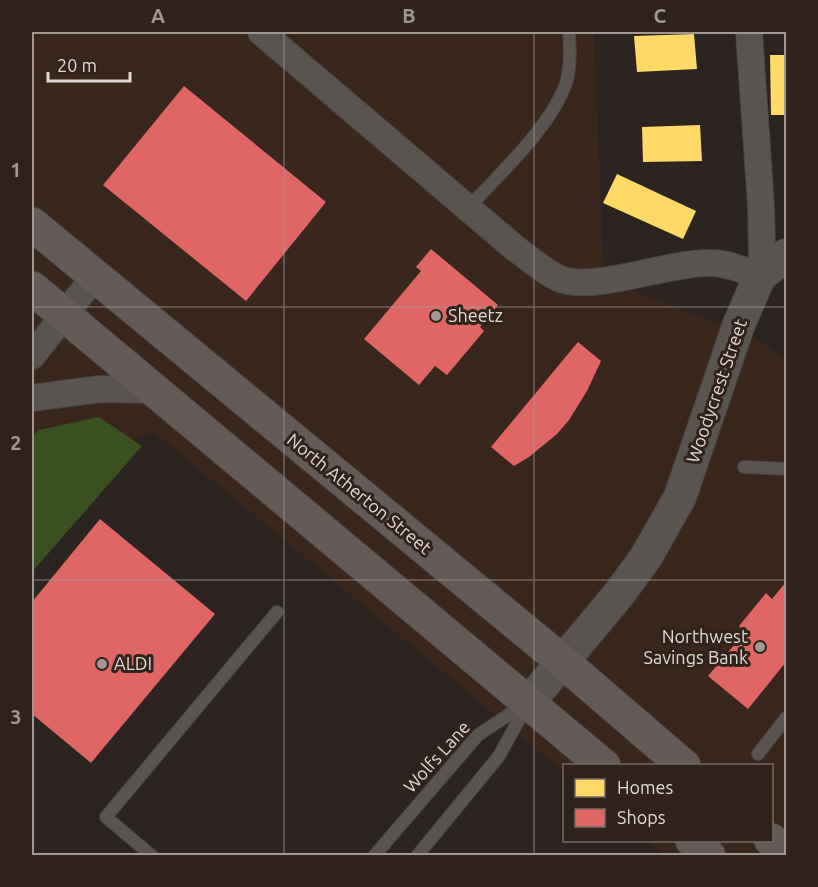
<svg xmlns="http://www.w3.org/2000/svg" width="818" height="887" font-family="Ubuntu,sans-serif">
<rect width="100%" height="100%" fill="#2b2420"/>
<path fill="#39271d" d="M32,32H594L604,279L759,340L786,360V855H664L646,841L772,840V766H564V772L154,432L32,469Z"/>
<path fill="#3b5020" d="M99,417L142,446L32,572V436L39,430Z"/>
<g fill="#ffd966">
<path d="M694,34L697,69L637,72L634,36Z"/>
<path d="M770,55H786V115H771Z"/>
<path d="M700,125L702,161L643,162L642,127Z"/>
<path d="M617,174L696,211L683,239L603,203Z"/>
</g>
<g fill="#e06666">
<path d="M184,86L326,202L246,301L103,185Z"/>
<path d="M431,249L498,305L480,327L484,331L447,375L435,366L419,385L364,339L421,271L416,267Z"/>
<path d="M578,342L601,361L587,391L569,420L557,434L529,457L514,466L491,447Z"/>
<path d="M100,519L215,614L91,763L32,714V602Z"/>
<path d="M786,582V662L748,709L708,676L745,632L739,626L766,593L772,599Z"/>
</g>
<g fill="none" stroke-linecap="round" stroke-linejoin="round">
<defs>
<g id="service">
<path d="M467,209C498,176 549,128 565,86C571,70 570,49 569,32"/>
<path d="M744,467L786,469"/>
<path d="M758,754L786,718"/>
<path d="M152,856L106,817L277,612"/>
<path d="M374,856L478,735L525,704"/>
<path d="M417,856L499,756L527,705"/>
</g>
<g id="minor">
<path d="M261,32L516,249C529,258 543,271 558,278C591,294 671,261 711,263C728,263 745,271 760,276L762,253L761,206L749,32"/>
<path d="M32,356L95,276"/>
<path d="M32,398L100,389L155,390"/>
</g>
<path id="tertiary" d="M529,702L619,594L646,557L680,497L739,324L760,276L786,255"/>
<g id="primary">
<path d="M32,224L563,662L684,766"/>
<path d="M32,288L604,766"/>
<path d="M692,840L709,856"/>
<path d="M771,840L786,853"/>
</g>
</defs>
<use href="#service" stroke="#48423f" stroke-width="14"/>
<use href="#minor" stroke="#48423f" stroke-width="28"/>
<use href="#tertiary" stroke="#48423f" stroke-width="34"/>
<use href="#primary" stroke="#48423f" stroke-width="35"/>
<use href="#service" stroke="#595450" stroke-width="12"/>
<use href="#minor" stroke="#595450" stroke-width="26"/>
<use href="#tertiary" stroke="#595450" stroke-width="32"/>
<use href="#primary" stroke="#645a58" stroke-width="33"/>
</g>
<path fill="none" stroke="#a19894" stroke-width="1.5" stroke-opacity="0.55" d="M284,32V856M534,32V856M32,307H786M32,580H786"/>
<g fill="#a19894" stroke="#30231b" stroke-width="2">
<circle cx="436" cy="316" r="6"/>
<circle cx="760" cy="647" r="6"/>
<circle cx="102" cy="664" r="6"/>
</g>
<g text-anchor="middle" stroke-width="6" stroke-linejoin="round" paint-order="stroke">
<g font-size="18" fill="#e1d7d3" stroke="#30231b" text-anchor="start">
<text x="448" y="322">Sheetz</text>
<text x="748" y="643" text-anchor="end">Northwest<tspan x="748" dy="21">Savings Bank</tspan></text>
<text x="114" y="670">ALDI</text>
</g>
<g font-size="18" fill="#e1d7d3" stroke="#30231b">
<text transform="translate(717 391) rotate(-71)" y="6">Woodycrest Street</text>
<text transform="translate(359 494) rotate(39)" y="6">North Atherton Street</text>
<text transform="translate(437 757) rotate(-48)" y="6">Wolfs Lane</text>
</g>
</g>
<rect width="818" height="887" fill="none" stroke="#30231b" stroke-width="66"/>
<rect x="563" y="764" width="210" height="78" fill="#30231b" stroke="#776b65" stroke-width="1.5"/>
<rect x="575" y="779" width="30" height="18" fill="#ffd966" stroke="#776b65" stroke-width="1.5"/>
<text x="617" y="794" font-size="18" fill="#e1d7d3">Homes</text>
<rect x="575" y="809" width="30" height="18" fill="#e06666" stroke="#776b65" stroke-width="1.5"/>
<text x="617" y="824" font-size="18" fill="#e1d7d3">Shops</text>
<path d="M48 72v9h82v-9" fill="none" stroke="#e1d7d3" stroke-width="3"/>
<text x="57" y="72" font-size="18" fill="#e1d7d3" stroke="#30231b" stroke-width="4.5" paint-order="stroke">20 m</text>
<rect x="33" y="33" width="752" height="821" fill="none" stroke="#a19894" stroke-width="2"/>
<g font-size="20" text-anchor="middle" font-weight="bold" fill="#a19894">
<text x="158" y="23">A</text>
<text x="409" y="23">B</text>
<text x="660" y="23">C</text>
<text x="16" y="177">1</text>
<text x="16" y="450">2</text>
<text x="16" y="724">3</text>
</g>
</svg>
